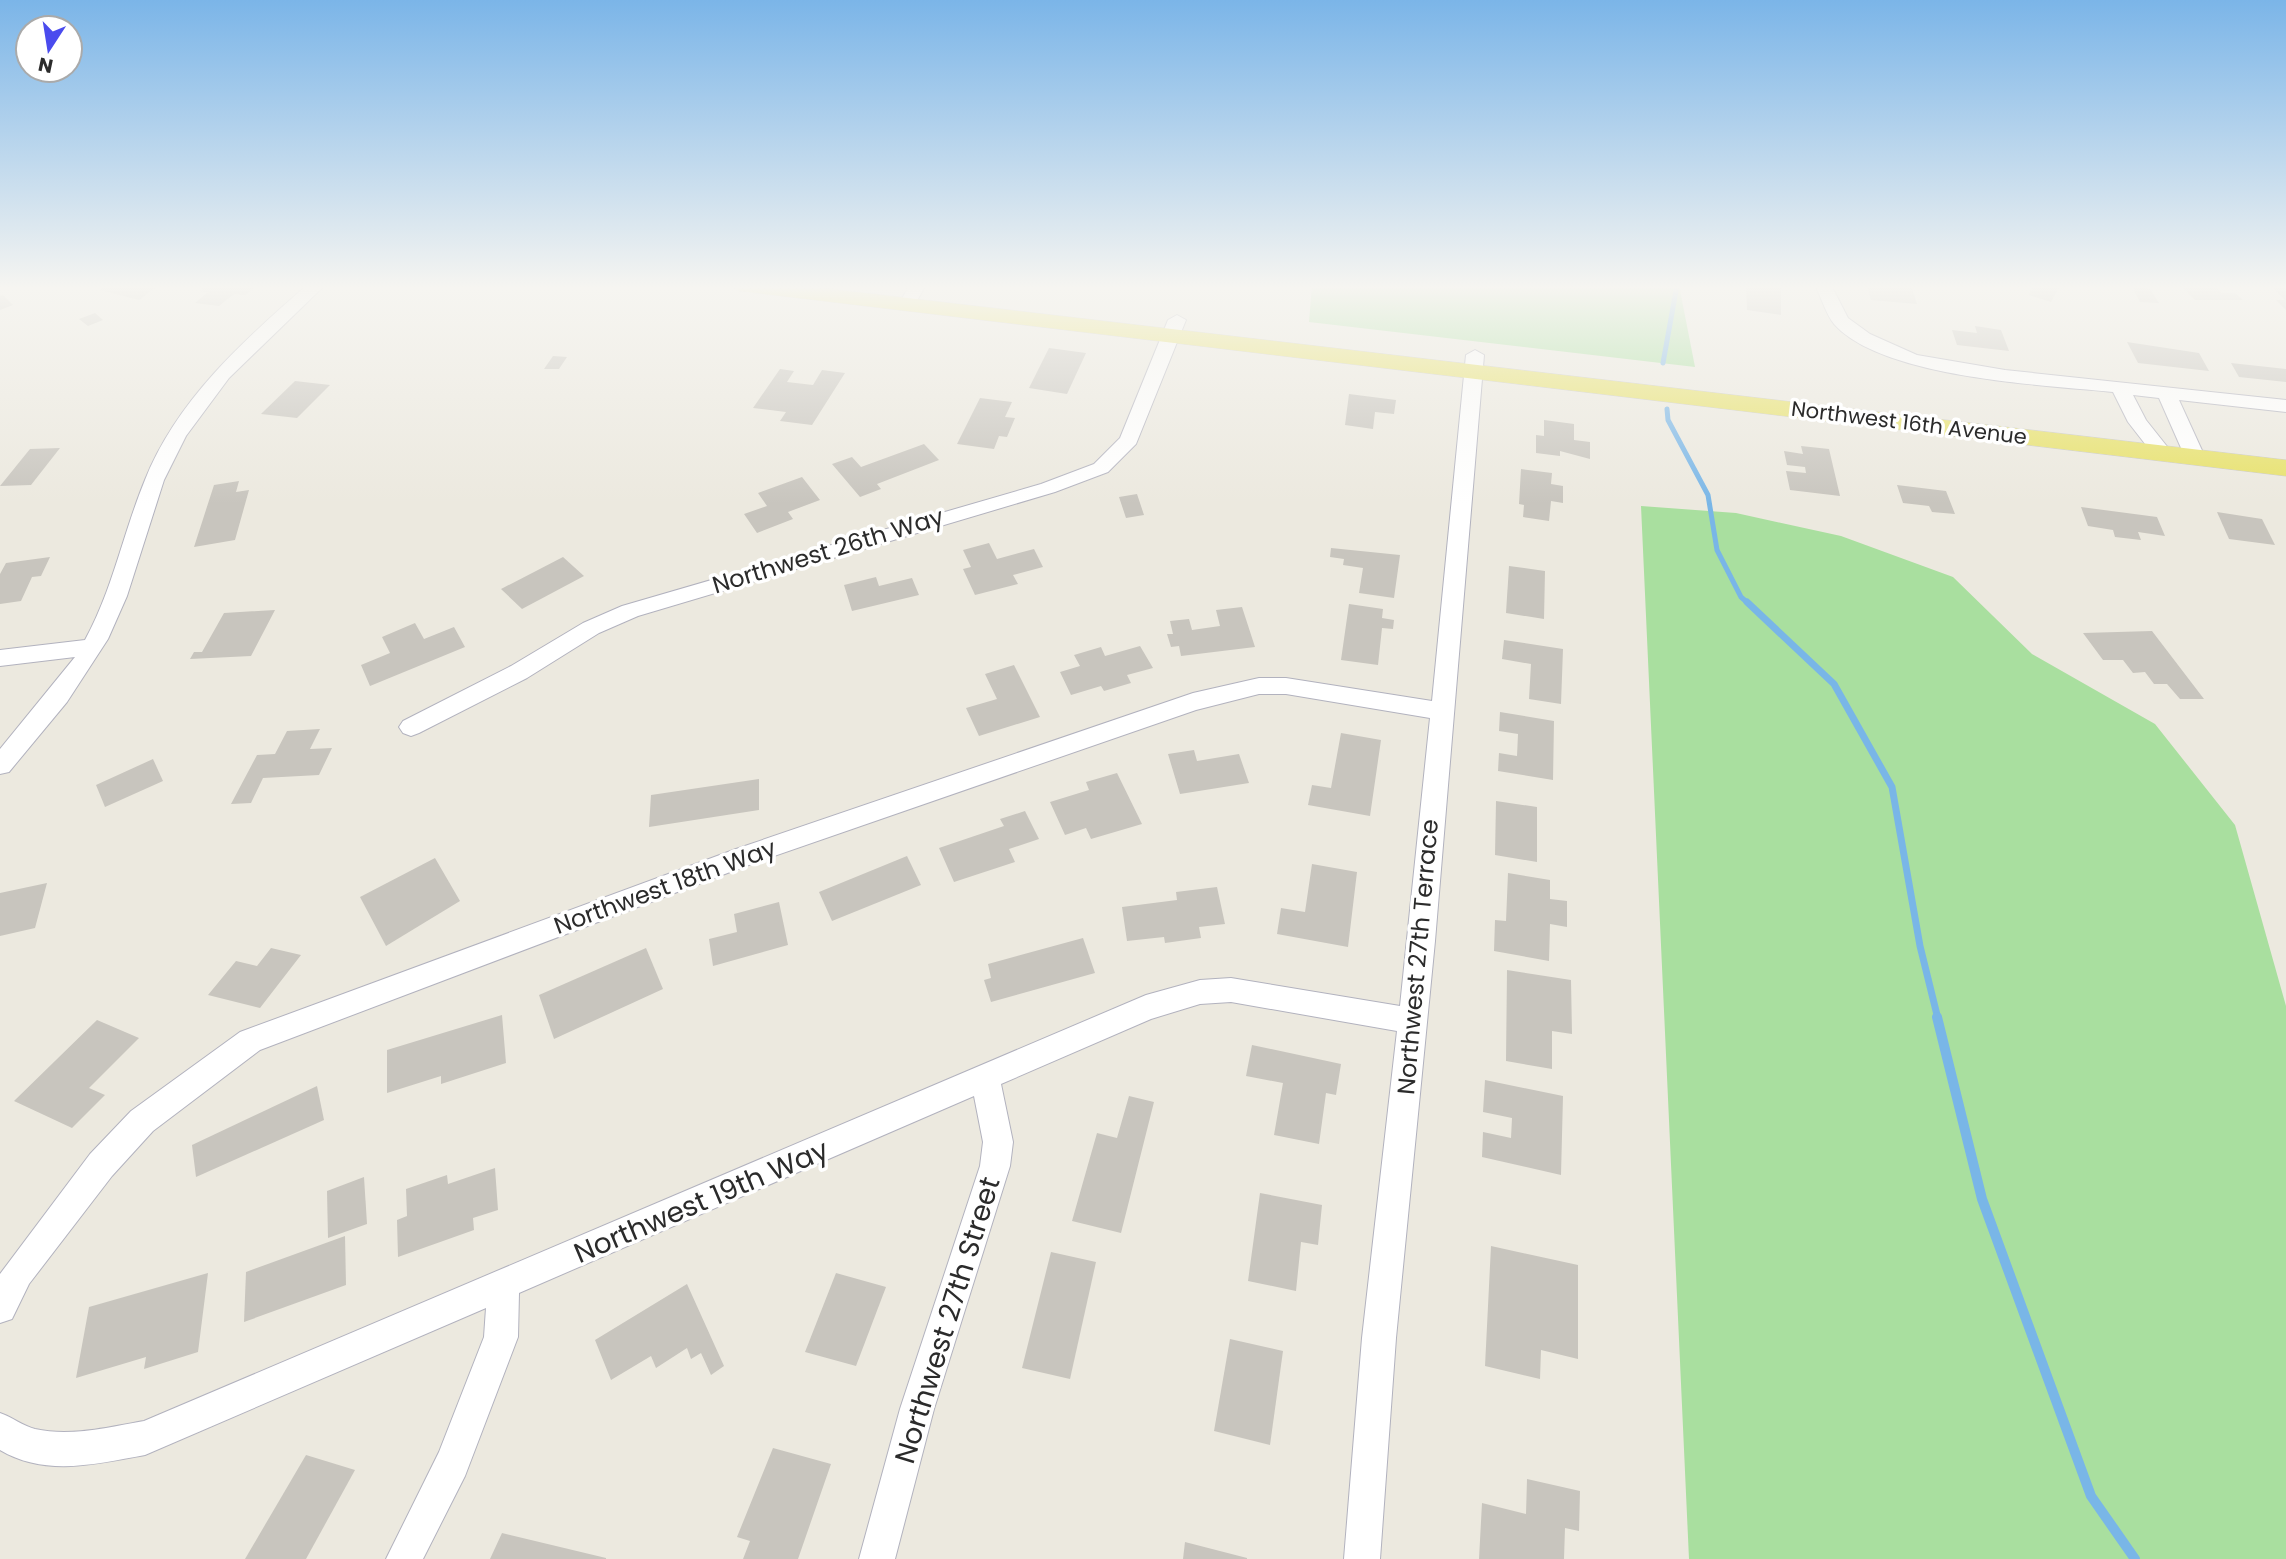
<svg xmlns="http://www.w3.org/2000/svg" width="2286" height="1559" font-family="Poppins,sans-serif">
<rect width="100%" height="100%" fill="#ece9df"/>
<g fill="#a9df9f">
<path d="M1312,285H1679L1695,367L1309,322Z"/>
<path d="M1641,506L1736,513L1841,536L1953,577L2032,654L2155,724L2235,825L2286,1006V1559H1689Z"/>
</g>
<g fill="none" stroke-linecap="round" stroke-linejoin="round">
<g stroke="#79b6e7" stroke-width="5">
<path d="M1663,363L1677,285"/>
<path d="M1667,409L1668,420L1708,495L1717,550L1741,597L1749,604"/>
</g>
<path stroke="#79b6e7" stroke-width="7" d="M1747,602L1834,684L1892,787L1920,946L1938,1019"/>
<path stroke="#79b6e7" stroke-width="10" d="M1937,1017L1982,1199L2091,1496L2135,1559"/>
</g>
<g fill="#c8c5be">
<path d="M108,285H159L139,300L100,290Z"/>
<path d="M207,285H257L245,295L234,294L219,306L195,303L208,292L200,291Z"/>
<path d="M1746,285H1781V315L1747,310Z"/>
<path d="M1888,285H1911L1917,304L1871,300L1867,286L1889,288Z"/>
<path d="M2053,285L2059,287L2051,302L2029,295L2032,288L2024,286Z"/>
<path d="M2270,285H2286V310L2276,300H2285Z"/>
<path d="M2132,287L2150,289L2159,303L2140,302Z"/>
<path d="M2183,288H2216L2222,293H2235L2243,300H2195Z"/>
<path d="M3,295L13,305L0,310V296Z"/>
<path d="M95,313L103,320L88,326L79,319Z"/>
<path d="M1975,326L2001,330L2009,351L1957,345L1952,330L1977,333Z"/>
<path d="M2127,342L2199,353L2209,371L2138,363Z"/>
<path d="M1049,348L1086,353L1067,394L1029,388Z"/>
<path d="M553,356L567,357L559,369H544Z"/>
<path d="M2231,363L2286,369V382L2239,377Z"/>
<path d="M780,369L794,371L787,382L813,385L822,370L845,373L812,425L780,421L786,412L753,408Z"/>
<path d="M295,381L330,385L297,418L261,414Z"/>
<path d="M1349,394L1396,400L1394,414L1375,412L1373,429L1345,425Z"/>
<path d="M980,398L1012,402L1005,417L1015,418L1007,437L999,436L994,449L957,444Z"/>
<path d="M1544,420L1574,424V440L1590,442V459L1560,451V456L1536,453V435L1544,436Z"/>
<path d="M924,444L939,460L877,484L881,489L860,497L832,464L852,457L861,467Z"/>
<path d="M1801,446L1829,449L1840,496L1790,490L1786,471L1806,473L1805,467L1787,465L1784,451L1803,454Z"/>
<path d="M60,448L31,485L0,486L30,449Z"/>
<path d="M1521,469L1552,473L1551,484L1563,486V503L1551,501L1549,521L1523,517L1524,505L1519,504Z"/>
<path d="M802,477L820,500L788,512L793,519L757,533L744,514L767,506L758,493Z"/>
<path d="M239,481L236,492L249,490L235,540L194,547L214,485Z"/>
<path d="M1897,485L1946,491L1955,514L1932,512L1929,506L1903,503Z"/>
<path d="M1137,494L1144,515L1126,518L1119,497Z"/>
<path d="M2081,507L2157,517L2165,536L2138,532L2141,540L2115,537L2113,530L2088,526Z"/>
<path d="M2217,512L2262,519L2275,545L2229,539Z"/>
<path d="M989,543L997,559L1034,549L1043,567L1013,575L1018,584L975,595L963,569L971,567L963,550Z"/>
<path d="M1331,548L1400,555L1394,598L1359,593L1363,568L1343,565L1344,559L1330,557Z"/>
<path d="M50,557L41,576L32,577L21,601L0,604V574L6,563Z"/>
<path d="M563,557L584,576L522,609L501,589Z"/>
<path d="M1509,566L1545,571L1544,619L1506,613Z"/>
<path d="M876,577L879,586L912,578L919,595L852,611L844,585Z"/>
<path d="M1349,604L1383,609L1382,618L1394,620L1393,629L1382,628L1378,665L1341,660Z"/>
<path d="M1242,607L1255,647L1181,656L1179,646L1171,647L1167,634H1173L1170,621L1189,619L1192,630L1220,626L1216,610Z"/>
<path d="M275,610L251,656L190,659L194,652H202L224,613Z"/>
<path d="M415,623L424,639L454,627L465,647L370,686L361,665L390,653L382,637Z"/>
<path d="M2152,631L2204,699H2180L2167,684H2154L2145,672L2133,673L2123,660H2103L2083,633Z"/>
<path d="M1504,640L1563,649L1561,704L1529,699L1531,664L1502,659Z"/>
<path d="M1140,646L1153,668L1127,675L1131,683L1104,691L1101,686L1071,695L1060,672L1080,666L1074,655L1101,647L1105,656Z"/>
<path d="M1014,665L1040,717L979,736L966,708L997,699L985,674Z"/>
<path d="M1500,712L1554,721L1553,780L1498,771L1499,753L1517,756L1518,734L1499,731Z"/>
<path d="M320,729L310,749L332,748L319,775L263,778L251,803L231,804L257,755L275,754L287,731Z"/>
<path d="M1341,733L1381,740L1370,816L1308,805L1312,785L1331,788Z"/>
<path d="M1194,750L1197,761L1239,754L1249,783L1180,794L1168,754Z"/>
<path d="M153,759L163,781L105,807L96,785Z"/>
<path d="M1117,773L1142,824L1091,839L1086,828L1065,835L1050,802L1089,790L1086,782Z"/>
<path d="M759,779V810L649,827L651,795Z"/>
<path d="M1496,801L1537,807V862L1495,855Z"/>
<path d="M1025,811L1039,839L1009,849L1015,862L954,882L939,848L1004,826L1000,819Z"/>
<path d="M907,856L921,885L832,921L819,892Z"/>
<path d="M435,858L460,901L386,946L360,897Z"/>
<path d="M1312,864L1357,872L1348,947L1277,934L1281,908L1305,912Z"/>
<path d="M1508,873L1550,880V899L1567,901V927L1550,924L1549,961L1494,951L1495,920L1506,921Z"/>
<path d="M47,883L35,928L0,936V893Z"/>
<path d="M1217,887L1225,924L1199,927L1201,938L1165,943L1164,937L1127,941L1122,907L1177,900L1176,892Z"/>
<path d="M779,902L788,945L713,966L709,939L737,932L734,914Z"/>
<path d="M1083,938L1095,973L991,1002L984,980L991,978L988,964Z"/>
<path d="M271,948L301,955L260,1008L208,995L236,961L257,966Z"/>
<path d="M646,948L663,989L554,1039L539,995Z"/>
<path d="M1507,970L1571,980L1572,1034L1552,1031V1069L1506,1061Z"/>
<path d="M502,1015L506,1063L441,1084V1076L387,1093V1050Z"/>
<path d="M97,1020L139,1038L89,1088L105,1095L72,1128L14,1101Z"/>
<path d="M1252,1045L1341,1064L1336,1095L1326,1093L1319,1144L1274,1135L1283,1083L1246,1076Z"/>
<path d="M1485,1080L1563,1096L1561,1175L1482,1157L1483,1132L1511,1138L1512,1118L1483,1112Z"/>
<path d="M317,1086L324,1120L196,1177L192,1145Z"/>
<path d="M1129,1096L1154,1102L1121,1233L1072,1221L1097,1133L1117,1138Z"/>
<path d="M495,1168L498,1210L473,1218L474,1230L398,1257L397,1220L407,1216L406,1189L447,1175L448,1184Z"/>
<path d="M364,1177L367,1224L328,1238L327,1191Z"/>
<path d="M1260,1193L1322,1205L1318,1245L1301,1242L1296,1291L1248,1281Z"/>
<path d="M345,1236L346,1285L244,1322L246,1272Z"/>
<path d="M1491,1246L1578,1265V1359L1541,1350L1540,1379L1485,1366Z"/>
<path d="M1051,1252L1096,1262L1070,1379L1022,1368Z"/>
<path d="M208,1273L198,1352L144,1369L146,1357L76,1378L89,1307Z"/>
<path d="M836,1273L886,1287L856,1366L805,1352Z"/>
<path d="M687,1284L724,1366L711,1375L701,1353L691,1359L687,1348L656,1368L651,1356L611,1380L595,1340Z"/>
<path d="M1230,1339L1283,1351L1270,1445L1214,1431Z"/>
<path d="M773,1448L831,1464L798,1559H743L750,1541L737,1537Z"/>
<path d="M306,1455L355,1470L306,1559H245Z"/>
<path d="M1527,1479L1580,1491L1579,1531L1565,1528L1564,1559H1479L1482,1503L1526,1514Z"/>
<path d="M502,1533L606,1558V1559H490Z"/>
<path d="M1185,1542L1247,1558V1559H1183Z"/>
</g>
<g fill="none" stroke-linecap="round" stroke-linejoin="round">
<defs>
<g id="minor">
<path d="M307,285H325L229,378L186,436L164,480L127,596L108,639L67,702L9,772L0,774V749L75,657L0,666V650L85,640C113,589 123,533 145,480C177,400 243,341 307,285Z"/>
<path d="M910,285H926L912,309H900L898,305Z"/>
<path d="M1815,285H1831L1848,318L1870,334L1917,355L2005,370L2286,400V412L2179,400L2205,457L2195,463L2185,457L2159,398L2133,395L2146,420L2173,454L2170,458H2156L2128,422L2113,392C2043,385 1882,378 1834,324C1826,314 1821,297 1815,285Z"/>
<path d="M1177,315L1186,320L1136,444L1108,472L1055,492L638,616L599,633L527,678L419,733L411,736L403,733L399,727L403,721L511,666L583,623L622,606L1041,484L1094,464L1120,438L1168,320Z"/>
<path d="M1475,350L1484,355L1435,941L1396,1338L1380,1559H1344L1362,1338L1397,1031L1231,1002L1200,1004L1151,1019L1001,1084L1013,1142L1010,1166L934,1409L895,1559H859L900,1409L980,1166L983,1142L974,1096L519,1293L518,1337L465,1476L423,1559H386L439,1452L484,1337L486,1308L145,1455C96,1464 45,1477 0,1450V1413C12,1417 23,1426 35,1429C71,1437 109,1427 144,1421L1146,995L1200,980L1231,978L1400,1006L1430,718L1286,694H1259L1196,710L754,863L260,1050L153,1131L112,1176L29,1284L12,1319L0,1323V1274L90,1154L131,1111L240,1032L736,849L1193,693L1259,678H1286L1432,701L1466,355Z"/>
</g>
<path id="major" d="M730,285H797L2286,460V476L740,291Z"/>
</defs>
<use href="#minor" stroke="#b2b2be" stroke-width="2"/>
<use href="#major" stroke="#c8c8c8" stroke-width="1"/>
<use href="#minor" fill="#fff" fill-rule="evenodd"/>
<use href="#major" fill="#e7e168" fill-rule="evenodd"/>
</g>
<linearGradient id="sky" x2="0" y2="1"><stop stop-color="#7bb5e8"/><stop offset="0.57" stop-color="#f6f5f1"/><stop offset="1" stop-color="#f6f5f1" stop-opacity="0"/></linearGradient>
<rect width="2286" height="504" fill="url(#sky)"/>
<g text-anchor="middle" stroke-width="7" stroke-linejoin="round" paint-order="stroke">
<g font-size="21" fill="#2b2b2b" stroke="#fff">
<text transform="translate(1909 423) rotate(7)" y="7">Northwest 16th Avenue</text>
</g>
<g font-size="24" fill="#2b2b2b" stroke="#fff">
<text transform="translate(828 551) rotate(-17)" y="8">Northwest 26th Way</text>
<text transform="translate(665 887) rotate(-20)" y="8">Northwest 18th Way</text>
<text transform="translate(1418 957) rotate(-85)" y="8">Northwest 27th Terrace</text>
</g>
<g font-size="28" fill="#2b2b2b" stroke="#fff">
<text transform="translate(701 1201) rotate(-23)" y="10">Northwest 19th Way</text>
<text transform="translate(947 1320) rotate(-73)" y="10">Northwest 27th Street</text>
</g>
</g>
<g transform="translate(49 49) rotate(192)"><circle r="33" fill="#ffffff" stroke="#aaaaaa" stroke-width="2"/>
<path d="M0-5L12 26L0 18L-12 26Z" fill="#4a4bee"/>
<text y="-10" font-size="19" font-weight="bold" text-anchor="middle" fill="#2b2b2b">N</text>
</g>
</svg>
